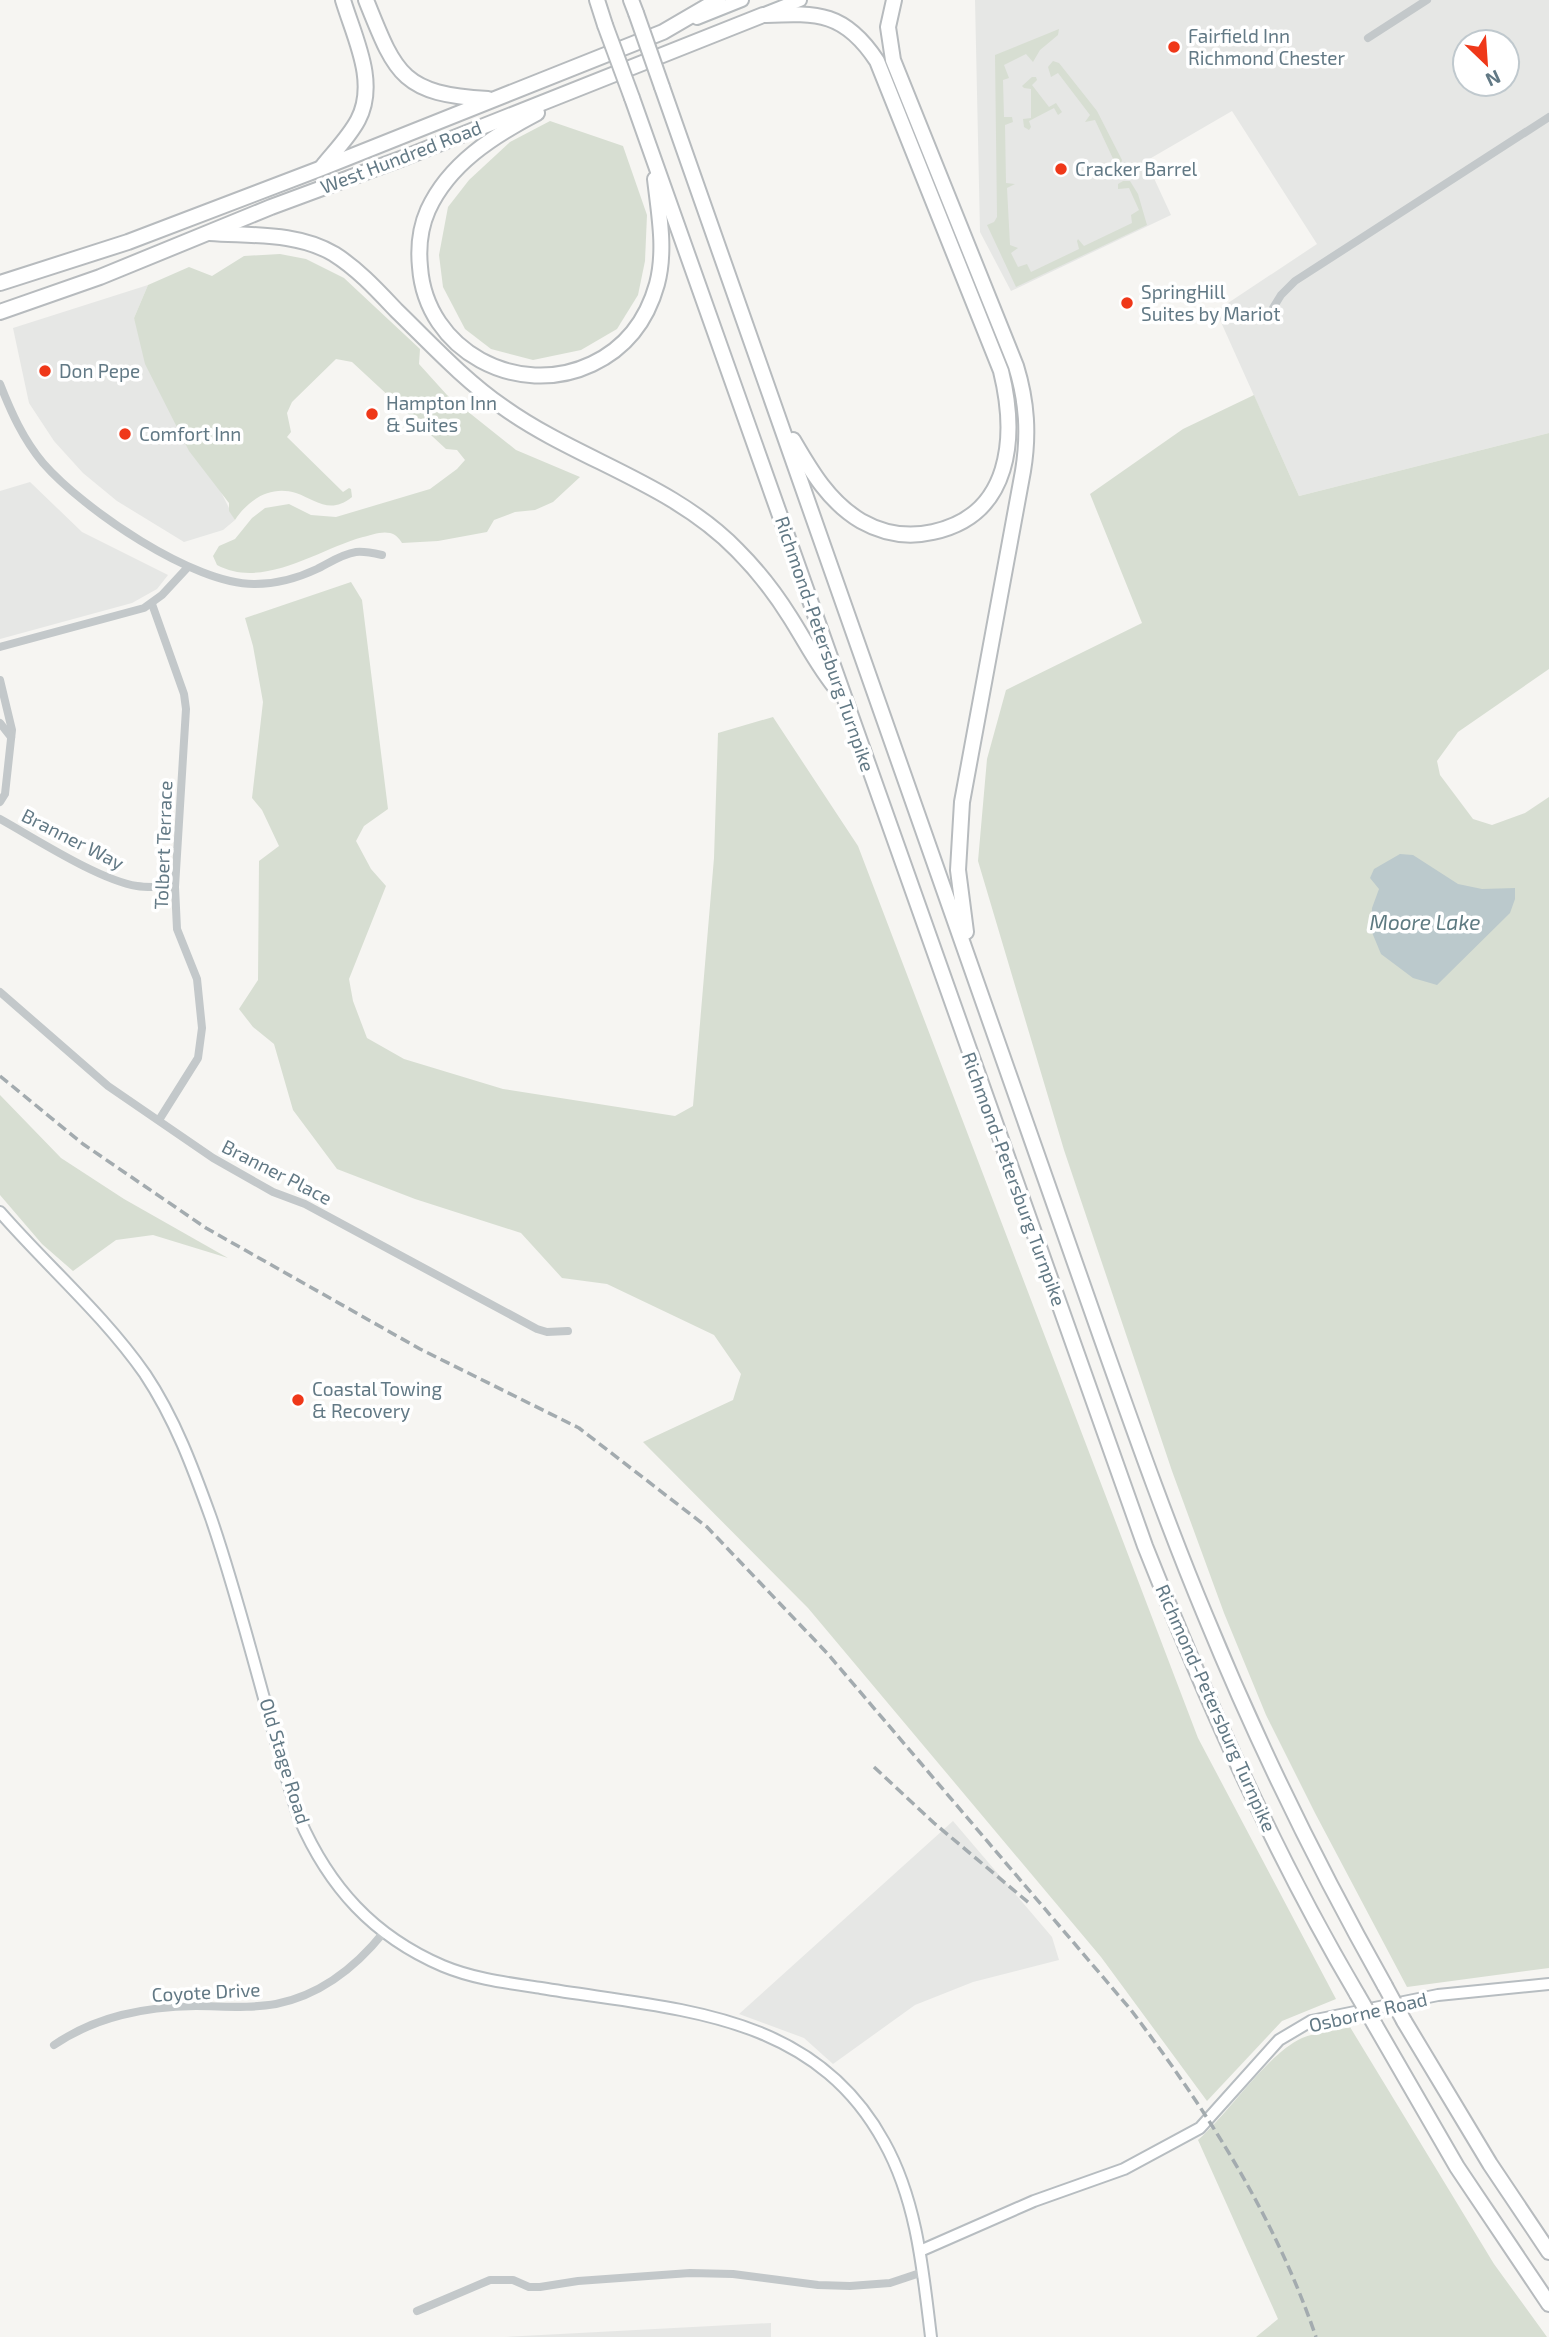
<svg xmlns="http://www.w3.org/2000/svg" width="1549" height="2337" font-family="'Exo 2',sans-serif">
<rect width="100%" height="100%" fill="#f6f5f2"/>
<g fill="#e6e7e5" fill-rule="evenodd">
<path d="M975,0H1549V433L1299,496L1216,311L1317,244L1232,111L1146,161L1171,215L1011,291L980,232ZM1465,42H1507V84H1465Z"/>
<path d="M148,285L134,318L235,520L223,530L184,542L117,501L83,473L54,441L29,403L13,328Z"/>
<path d="M30,482L82,532L168,575L157,589L132,603L0,639V491Z"/>
<path d="M953,1821L1052,1937L1059,1960L973,1982L915,2005L833,2064L804,2038L739,2014Z"/>
<path d="M771,2323V2337H504Z"/>
</g>
<g fill="#d7ded2">
<path d="M1059,29L1058,35L1040,50L1033,62L1026,54L1004,65L1009,78L1003,80L1004,117H1012L1013,122L1005,125L1006,183L1015,184L1007,188L1010,245L1018,248L1011,253L1018,267L1027,264L1031,272L1079,249L1077,241L1078,239L1084,246L1132,223L1131,215L1139,210L1129,188L1118,189V184L1123,181H1130L1138,194L1147,225L1016,287L987,225L994,222L997,217L995,55Z"/>
<path d="M1053,61L1059,63L1097,111L1122,160L1121,165L1115,172L1110,169L1116,165L1095,120L1085,122L1090,115L1058,73L1051,77L1048,67Z"/>
<path d="M1032,77H1036L1037,80L1032,85L1049,107L1056,103L1062,112L1058,115L1054,108L1029,121L1031,127L1029,130L1024,127L1023,119L1031,118V89L1024,88L1022,86Z"/>
<path d="M550,121L623,146L647,215L645,261L638,295L617,329L581,350L533,360L491,349L465,329L443,287L439,255L448,207L469,180L510,142Z"/>
<path d="M280,254L306,259L344,278L420,349L419,364L447,395L516,450L580,477L553,502L535,510L515,512L494,520L487,532L438,541L402,543C399,538 395,534 390,533C381,531 371,535 363,537C319,549 263,590 217,565L213,556L219,546L235,539L252,518L265,508L289,504L311,515L336,517L430,489L457,469L465,460L457,450L446,449L352,362L336,359L292,402L287,413L291,432L287,437L343,492L349,488L351,489L352,497C330,515 316,500 296,493C270,485 248,500 235,520L229,511V503L189,451L145,364L134,318L148,285L189,267L212,276L244,256Z"/>
<path d="M1254,395L1299,496L1549,433V669L1458,732L1437,761L1440,775L1473,819L1492,825L1525,813L1549,797V1968L1407,1987L1315,1813L1266,1715L1224,1613L1172,1471L1064,1150L978,861L987,759L1006,690L1142,623L1090,494L1183,429Z"/>
<path d="M351,582L362,600L388,809L364,826L356,841L371,869L386,886L349,979L353,1001L367,1038L404,1059L503,1089L675,1116L693,1106L714,858L718,733L773,717L858,846L1198,1738L1336,1999L1282,2021L1207,2101L1101,1957L808,1608L643,1442L733,1400L741,1374L714,1335L607,1284L562,1278L521,1233L415,1199L337,1169L293,1110L274,1044L253,1027L239,1009L258,980L259,861L279,846L262,810L252,798L263,702L253,646L245,618Z"/>
<path d="M0,1095L61,1158L124,1199L228,1258L153,1235L116,1240L73,1271L42,1244L0,1195Z"/>
<path d="M1350,2027L1494,2264L1547,2337H1256L1278,2319L1198,2140C1229,2113 1267,2054 1302,2038C1317,2032 1335,2031 1350,2027Z"/>
</g>
<path fill="#bbc9cc" d="M1400,854L1413,855L1458,884L1482,889L1515,888V899L1510,913L1437,985L1413,978L1381,954L1371,930L1372,908L1379,889L1370,878L1374,869Z"/>
<g fill="none" stroke-linecap="round" stroke-linejoin="round">
<defs>
<g id="secondary">
<path d="M0,1212C48,1267 103,1314 145,1374C175,1419 193,1468 211,1518C245,1617 267,1719 299,1818C329,1887 373,1936 443,1966C474,1979 508,1983 541,1988C673,2010 812,2010 884,2142C917,2201 923,2271 931,2337"/>
<path d="M920,2251L1034,2201L1124,2169L1200,2128L1279,2040L1311,2021L1438,1995L1549,1984"/>
</g>
<g id="primary">
<path d="M767,13L800,0"/>
<path d="M697,18L742,0"/>
</g>
<g id="highway">
<path d="M366,0C396,75 402,94 488,99"/>
<path d="M597,0L605,25"/>
<path d="M631,0L636,13"/>
<path d="M894,0L888,27L893,60L1016,366C1027,402 1029,434 1023,471L962,802L958,870L966,932"/>
<path d="M662,87L1101,1337C1134,1430 1167,1524 1205,1615C1257,1742 1318,1867 1385,1986"/>
<path d="M632,98L1145,1546C1206,1699 1273,1852 1357,1994"/>
<path d="M537,113C493,136 449,164 428,210C420,228 418,247 420,267C426,351 518,399 592,364C626,348 647,320 657,284C666,250 659,214 655,179"/>
<path d="M322,167C334,152 349,137 358,120C378,82 354,37 343,0"/>
<path d="M210,233C251,236 297,232 334,254C358,269 378,291 397,311C431,344 464,380 503,407C577,460 672,483 737,550C757,570 775,593 790,617C806,642 819,669 839,692"/>
<path d="M0,283L128,242L322,168L663,32L718,0"/>
<path d="M0,312L100,277L271,207L406,157L763,15C817,13 844,11 877,61L1001,371C1017,436 1012,515 933,532C907,538 884,534 861,521C829,502 811,471 793,440"/>
<path d="M1404,2021L1490,2164L1549,2252"/>
<path d="M1375,2025L1457,2167L1549,2304"/>
</g>
</defs>
<use href="#secondary" stroke="#b7bdc1" stroke-width="14"/>
<use href="#primary" stroke="#b6bbbe" stroke-width="16"/>
<use href="#highway" stroke="#b7bbbe" stroke-width="18"/>
<g stroke="#c3c8ca" stroke-width="8">
<path d="M1368,38L1427,0"/>
<path d="M1273,308L1281,295L1295,281L1549,117"/>
<path d="M0,384C11,412 23,439 43,463C83,509 194,585 255,584C276,584 298,578 317,569C329,563 342,554 356,552C364,551 373,553 382,555"/>
<path d="M152,604L184,694L186,709L175,887L177,929L197,979L202,1028L198,1058L159,1120"/>
<path d="M0,647L144,608L162,595L188,567"/>
<path d="M0,680L12,730L5,794L0,802"/>
<path d="M0,723L11,737"/>
<path d="M0,819C36,839 99,880 137,886C149,888 163,886 175,887"/>
<path d="M0,992L108,1086L213,1158L273,1192L305,1204L537,1329L547,1332L568,1331"/>
<path d="M54,2045C97,2016 144,2007 196,2006C222,2006 249,2009 276,2004C321,1995 356,1967 384,1932"/>
<path d="M417,2311L490,2280H513L529,2287H540L578,2281L690,2273L733,2274L818,2285L850,2286L890,2283L923,2272"/>
</g>
<use href="#secondary" stroke="#fff" stroke-width="10"/>
<use href="#primary" stroke="#fff" stroke-width="12"/>
<use href="#highway" stroke="#fff" stroke-width="14"/>
<g stroke="#a3abaf" stroke-width="3.5" stroke-dasharray="10 5" stroke-linecap="butt">
<path d="M0,1076L83,1144L206,1228L420,1349L579,1428L707,1527L827,1653L1131,2010C1208,2112 1274,2215 1316,2337"/>
<path d="M874,1767L934,1823L1029,1903"/>
</g>
<defs>
<g id="highway-bridge">
<path d="M636,13L662,87"/>
<path d="M605,25L632,98"/>
<path d="M1385,1986L1404,2021"/>
<path d="M1357,1994L1375,2025"/>
</g>
</defs>
<use href="#highway-bridge" stroke="#b7bbbe" stroke-width="18" stroke-linecap="butt"/>
<use href="#highway-bridge" stroke="#fff" stroke-width="14"/>
</g>
<g fill="#ef3819" stroke="#fff" stroke-width="2.5">
<circle cx="1174" cy="47" r="7"/>
<circle cx="1061" cy="169" r="7"/>
<circle cx="1127" cy="303" r="7"/>
<circle cx="45" cy="371" r="7"/>
<circle cx="372" cy="414" r="7"/>
<circle cx="125" cy="434" r="7"/>
<circle cx="298" cy="1400" r="7"/>
</g>
<g text-anchor="middle" stroke-width="7" stroke-linejoin="round" paint-order="stroke">
<g font-size="19" fill="#627985" stroke="#fff" text-anchor="start">
<text x="1188" y="43">Fairfield Inn<tspan x="1188" dy="22">Richmond Chester</tspan></text>
<text x="1075" y="176">Cracker Barrel</text>
<text x="1141" y="299">SpringHill<tspan x="1141" dy="22">Suites by Mariot</tspan></text>
<text x="59" y="378">Don Pepe</text>
<text x="386" y="410">Hampton Inn<tspan x="386" dy="22">&amp; Suites</tspan></text>
<text x="139" y="441">Comfort Inn</text>
<text x="312" y="1396">Coastal Towing<tspan x="312" dy="22">&amp; Recovery</tspan></text>
</g>
<g font-size="19" fill="#627985" stroke="#fff">
<text transform="translate(401 157) rotate(-21)" y="7">West Hundred Road</text>
<text transform="translate(825 644) rotate(71)" y="7">Richmond-Petersburg Turnpike</text>
<text transform="translate(73 839) rotate(27)" y="7">Branner Way</text>
<text transform="translate(163 845) rotate(-88)" y="7">Tolbert Terrace</text>
<text transform="translate(277 1172) rotate(27)" y="7">Branner Place</text>
<text transform="translate(1014 1179) rotate(70)" y="7">Richmond-Petersburg Turnpike</text>
<text transform="translate(1216 1708) rotate(66)" y="7">Richmond-Petersburg Turnpike</text>
<text transform="translate(285 1761) rotate(73)" y="7">Old Stage Road</text>
<text transform="translate(206 1992) rotate(-3)" y="7">Coyote Drive</text>
<text transform="translate(1368 2012) rotate(-13)" y="7">Osborne Road</text>
</g>
<g font-size="21" font-style="italic" fill="#5e7b82" stroke="#fff">
<text x="1425" y="930">Moore Lake</text>
</g>
</g>
<g transform="translate(1486 63) rotate(155)"><circle r="33" fill="#ffffff" stroke="#c0c9ce" stroke-width="2"/>
<path d="M0-5L12 26L0 18L-12 26Z" fill="#ef3819"/>
<text y="-10" font-size="19" font-weight="bold" text-anchor="middle" fill="#627985">N</text>
</g>
</svg>
